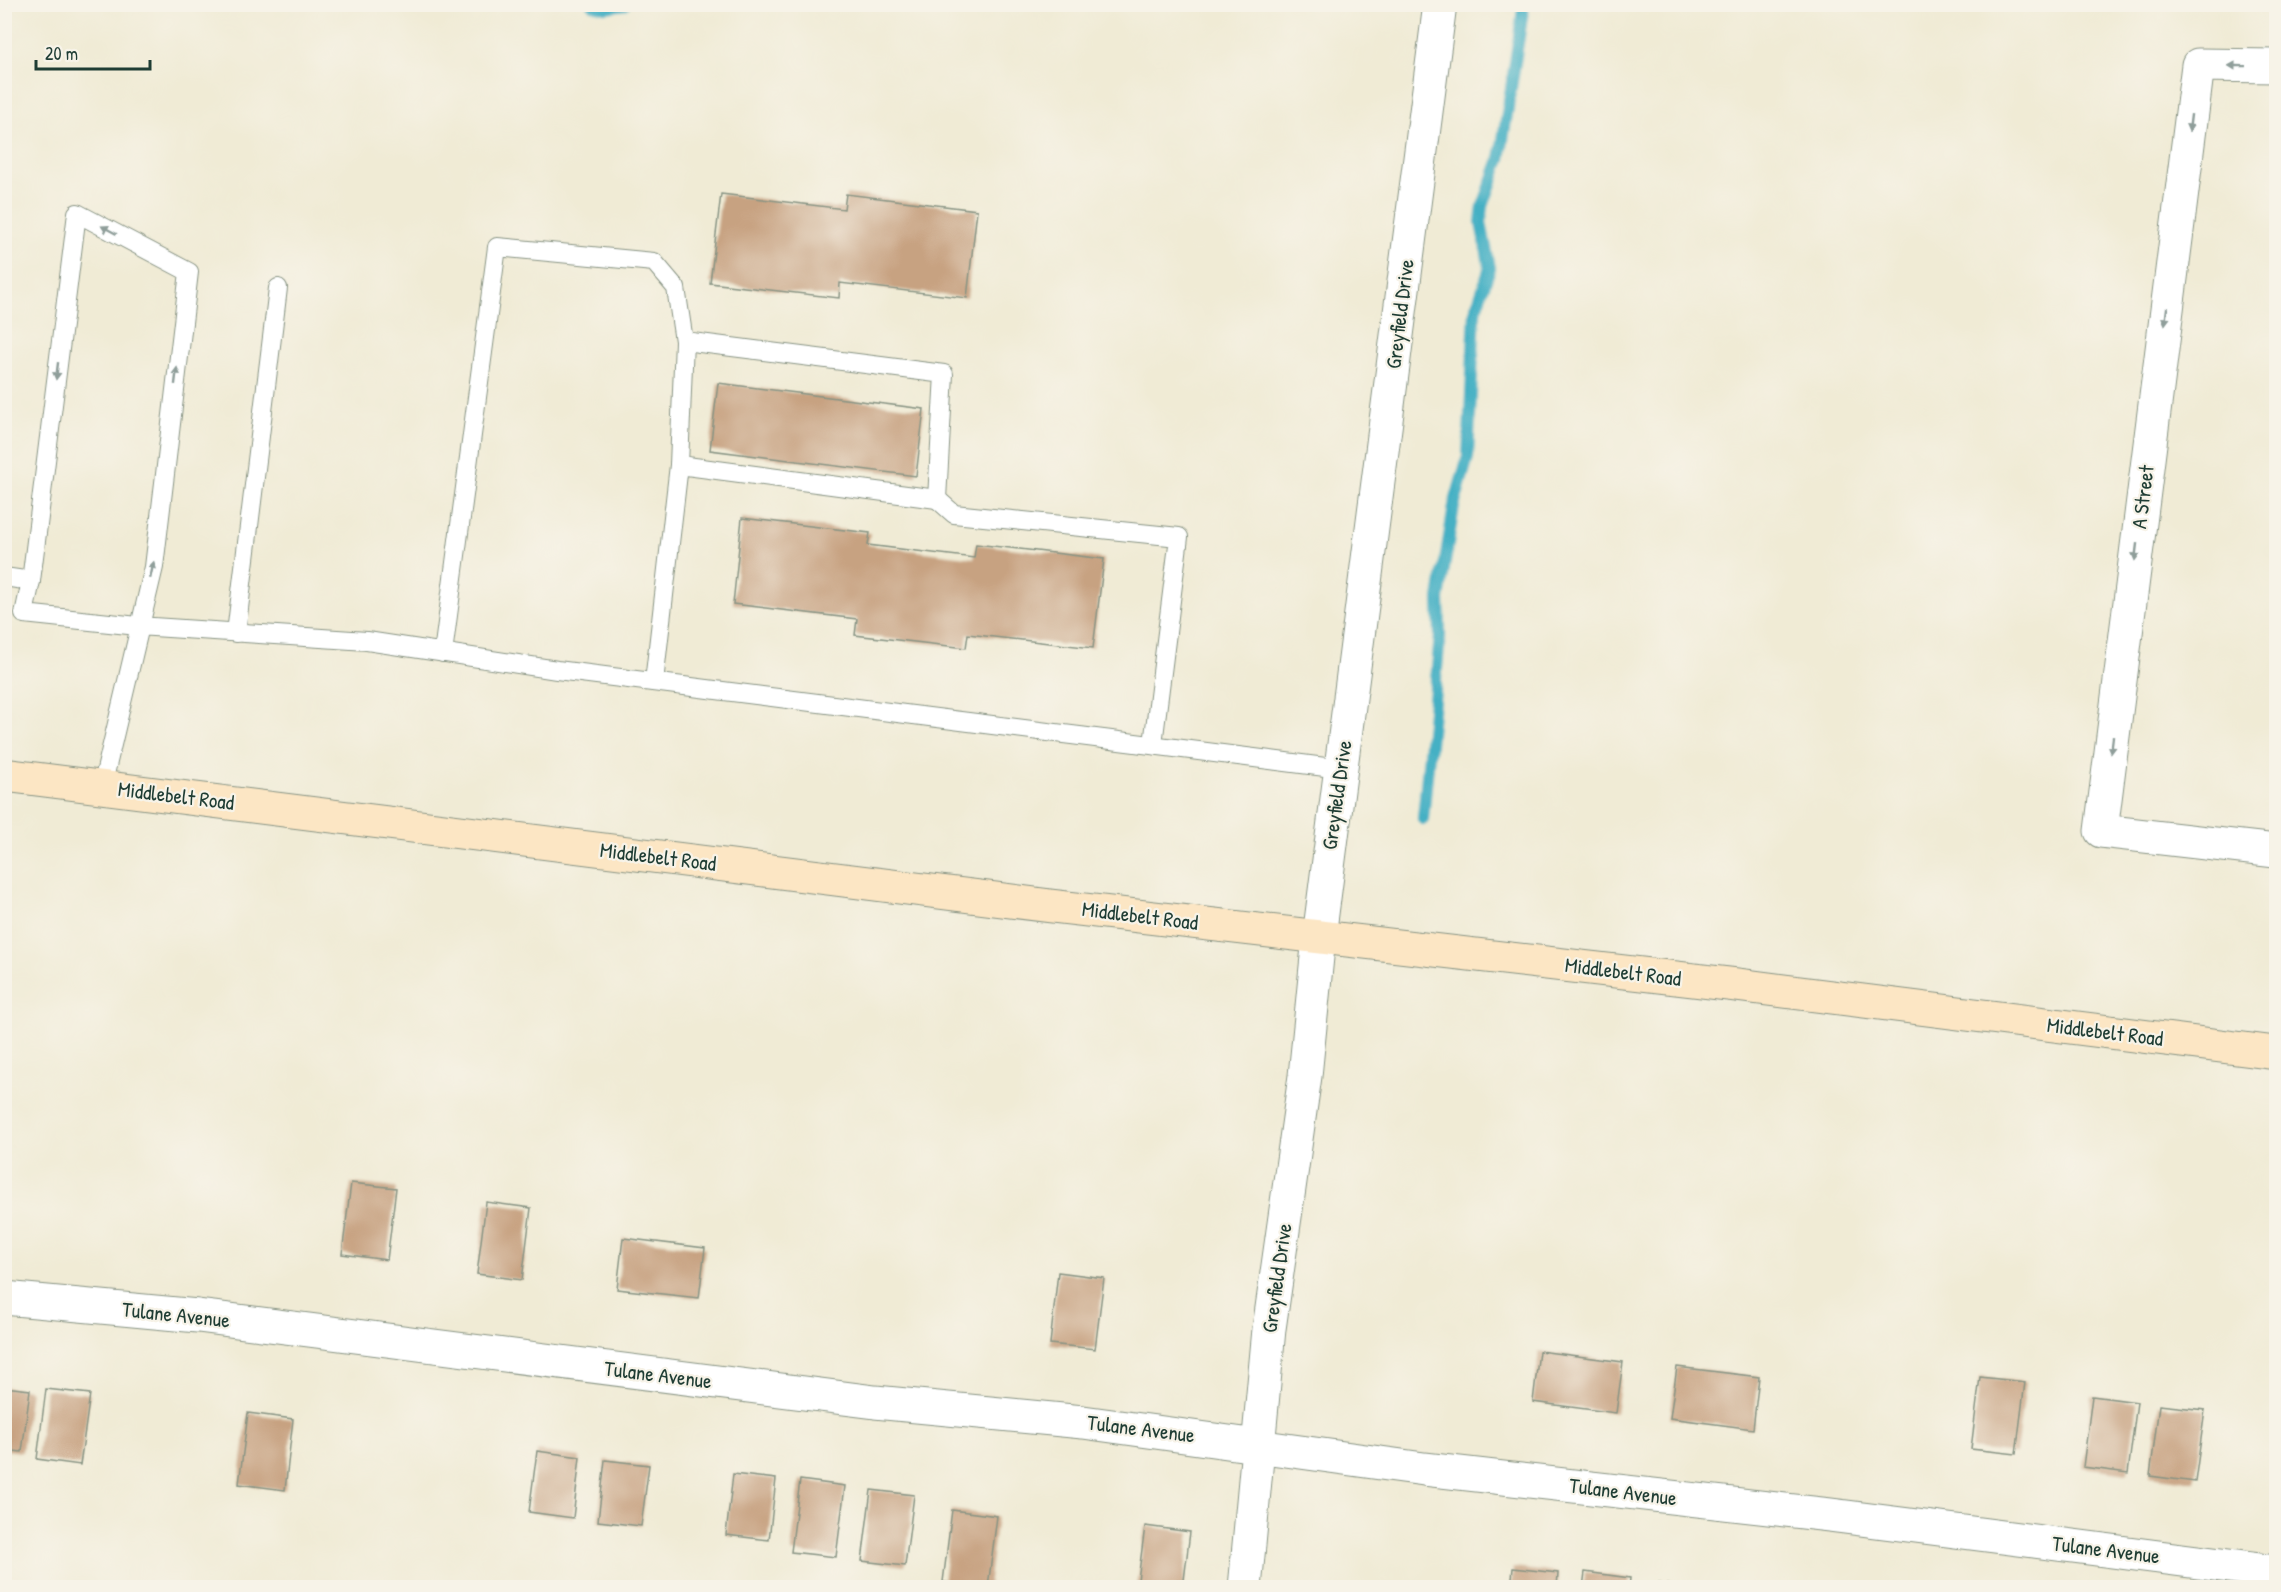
<svg xmlns="http://www.w3.org/2000/svg" width="2281" height="1592" font-family="'Patrick Hand',sans-serif">
<rect width="100%" height="100%" fill="#f7f3e8"/>
<filter id="ink" filterUnits="userSpaceOnUse"><feTurbulence type="fractalNoise" baseFrequency=".0167" numOctaves="2"/><feDisplacementMap in="SourceGraphic" scale="12" xChannelSelector="R" yChannelSelector="G"/><feConvolveMatrix kernelMatrix="1 2 1 2 8 2 1 2 1" color-interpolation-filters="sRGB"/></filter>
<filter id="wash" filterUnits="userSpaceOnUse"><feTurbulence type="fractalNoise" baseFrequency=".008" numOctaves="4" result="noise"/><feDisplacementMap in="SourceGraphic" scale="24" xChannelSelector="R" yChannelSelector="G"/><feGaussianBlur stdDeviation="1.35" result="paint"/><feColorMatrix in="noise" values="0 0 0 0 0 0 0 0 0 0 0 0 0 0 0 0 0 1.4 0 .05"/><feComposite in="paint" operator="in"/></filter>
<g filter="url(#wash)">
<rect width="100%" height="100%" fill="#f0ebd5"/>
<g fill="none" stroke-linecap="round" stroke-linejoin="round">
<g stroke="#45b0c4" stroke-width="12">
<path d="M592,4L605,7L625,4"/>
<path d="M1423,819L1440,636L1439,599L1454,506L1468,457L1475,312L1490,268L1481,223L1483,206L1500,159L1524,4"/>
</g>
</g>
<g id="blocks">
<g fill="#c7a281">
<path d="M721,194L844,209L846,194L977,210L967,298L840,283L839,298L710,283Z"/>
<path d="M718,383L924,409L916,476L710,450Z"/>
<path d="M742,518L870,533L868,545L974,558L976,544L1104,559L1093,648L968,634L966,648L855,635L857,619L733,604Z"/>
<path d="M351,1183L396,1188L387,1260L342,1254Z"/>
<path d="M486,1202L531,1208L522,1280L477,1274Z"/>
<path d="M623,1238L705,1248L699,1298L617,1289Z"/>
<path d="M1058,1272L1104,1278L1095,1349L1050,1344Z"/>
<path d="M1539,1351L1623,1362L1616,1413L1533,1402Z"/>
<path d="M1677,1367L1759,1377L1753,1429L1670,1418Z"/>
<path d="M1980,1377L2025,1382L2016,1454L1971,1449Z"/>
<path d="M4,1387L30,1390L22,1452L4,1450Z"/>
<path d="M46,1389L90,1394L80,1465L37,1459Z"/>
<path d="M2092,1396L2137,1402L2128,1473L2083,1467Z"/>
<path d="M2159,1405L2205,1410L2195,1482L2150,1476Z"/>
<path d="M248,1413L293,1419L285,1490L239,1484Z"/>
<path d="M537,1451L580,1457L573,1518L529,1512Z"/>
<path d="M605,1460L649,1465L641,1526L598,1521Z"/>
<path d="M733,1474L776,1479L769,1540L726,1535Z"/>
<path d="M800,1480L845,1486L836,1557L791,1552Z"/>
<path d="M871,1490L914,1495L905,1566L862,1561Z"/>
<path d="M952,1510L997,1516L988,1587L943,1582Z"/>
<path d="M1145,1526L1190,1532L1183,1588H1137Z"/>
<path d="M1513,1568L1558,1573L1557,1588H1511Z"/>
<path d="M1585,1572L1630,1578L1629,1588H1583Z"/>
<path d="M1655,1583L1680,1586V1588H1655Z"/>
</g>
</g>
</g>
<g filter="url(#ink)">
<use href="#blocks" fill-opacity="0" stroke="#889484" stroke-width="1.5"/>
<g fill="none" stroke-linecap="round" stroke-linejoin="round">
<defs>
<g id="lane">
<path d="M679,465L937,499L944,374L684,341"/>
<path d="M937,499L954,514L1179,537L1153,744"/>
<path d="M4,577L31,581"/>
<path d="M236,633L278,288"/>
<path d="M443,653L497,247L654,262L676,288L684,341L679,465L654,682"/>
<path d="M102,787L154,567L189,272L77,213L31,581L24,614L138,626L367,641L557,670L1341,769"/>
</g>
<g id="street">
<path d="M2276,66L2198,65L2101,831L2276,851"/>
<path d="M4,1298L198,1316L875,1402L1083,1422L1424,1469L1830,1515L2276,1572"/>
<path d="M1245,1588L1269,1329L1305,1076L1319,937L1440,4"/>
</g>
<path id="secondary" d="M4,775L1051,906L1737,985L2276,1053"/>
</defs>
<use href="#lane" stroke="#889484" stroke-width="20"/>
<use href="#street" stroke="#889484" stroke-width="35"/>
<use href="#secondary" stroke="#889484" stroke-width="35"/>
<use href="#lane" stroke="#fff" stroke-width="18"/>
<use href="#street" stroke="#fff" stroke-width="33"/>
<use href="#secondary" stroke="#fce6c4" stroke-width="33"/>
</g>
<defs><path id="oneway-solid" d="M-6-.8H1V-3.2L6.5 0L1 3.2V.8H-6Z" transform="scale(1.5)"/></defs>
<g fill="#8f9e9a">
<use href="#oneway-solid" transform="translate(2237 66) rotate(-179)"/>
<use href="#oneway-solid" transform="translate(2190 123) rotate(97)"/>
<use href="#oneway-solid" transform="translate(109 230) rotate(-152)"/>
<use href="#oneway-solid" transform="translate(2166 316) rotate(97)"/>
<use href="#oneway-solid" transform="translate(57 371) rotate(97)"/>
<use href="#oneway-solid" transform="translate(176 376) rotate(-83)"/>
<use href="#oneway-solid" transform="translate(2136 552) rotate(97)"/>
<use href="#oneway-solid" transform="translate(152 570) rotate(-78)"/>
<use href="#oneway-solid" transform="translate(2112 745) rotate(97)"/>
</g>
</g>
<g text-anchor="middle" stroke-width="4.5" stroke-linejoin="round" paint-order="stroke">
<g font-size="21" fill="#1f3d34" stroke="#f7f3e8">
<text transform="translate(1400 314) rotate(-83)" y="7">Greyfield Drive</text>
<text transform="translate(2143 497) rotate(-83)" y="7">A Street</text>
<text transform="translate(1337 795) rotate(-82)" y="7">Greyfield Drive</text>
<text transform="translate(176 796) rotate(7)" y="7">Middlebelt Road</text>
<text transform="translate(658 857) rotate(7)" y="7">Middlebelt Road</text>
<text transform="translate(1140 916) rotate(7)" y="7">Middlebelt Road</text>
<text transform="translate(1623 972) rotate(7)" y="7">Middlebelt Road</text>
<text transform="translate(2105 1032) rotate(7)" y="7">Middlebelt Road</text>
<text transform="translate(1277 1278) rotate(-82)" y="7">Greyfield Drive</text>
<text transform="translate(176 1315) rotate(6)" y="7">Tulane Avenue</text>
<text transform="translate(658 1375) rotate(7)" y="7">Tulane Avenue</text>
<text transform="translate(1141 1429) rotate(7)" y="7">Tulane Avenue</text>
<text transform="translate(1623 1492) rotate(7)" y="7">Tulane Avenue</text>
<text transform="translate(2106 1550) rotate(7)" y="7">Tulane Avenue</text>
</g>
</g>
<rect width="2281" height="1592" fill="none" stroke="#f7f3e8" stroke-width="24"/>
<path d="M36 60v9h114v-9" fill="none" stroke="#1f3d34" stroke-width="3"/>
<text x="45" y="60" font-size="18" fill="#1f3d34" stroke="#f7f3e8" stroke-width="4.5" paint-order="stroke">20 m</text>
</svg>
